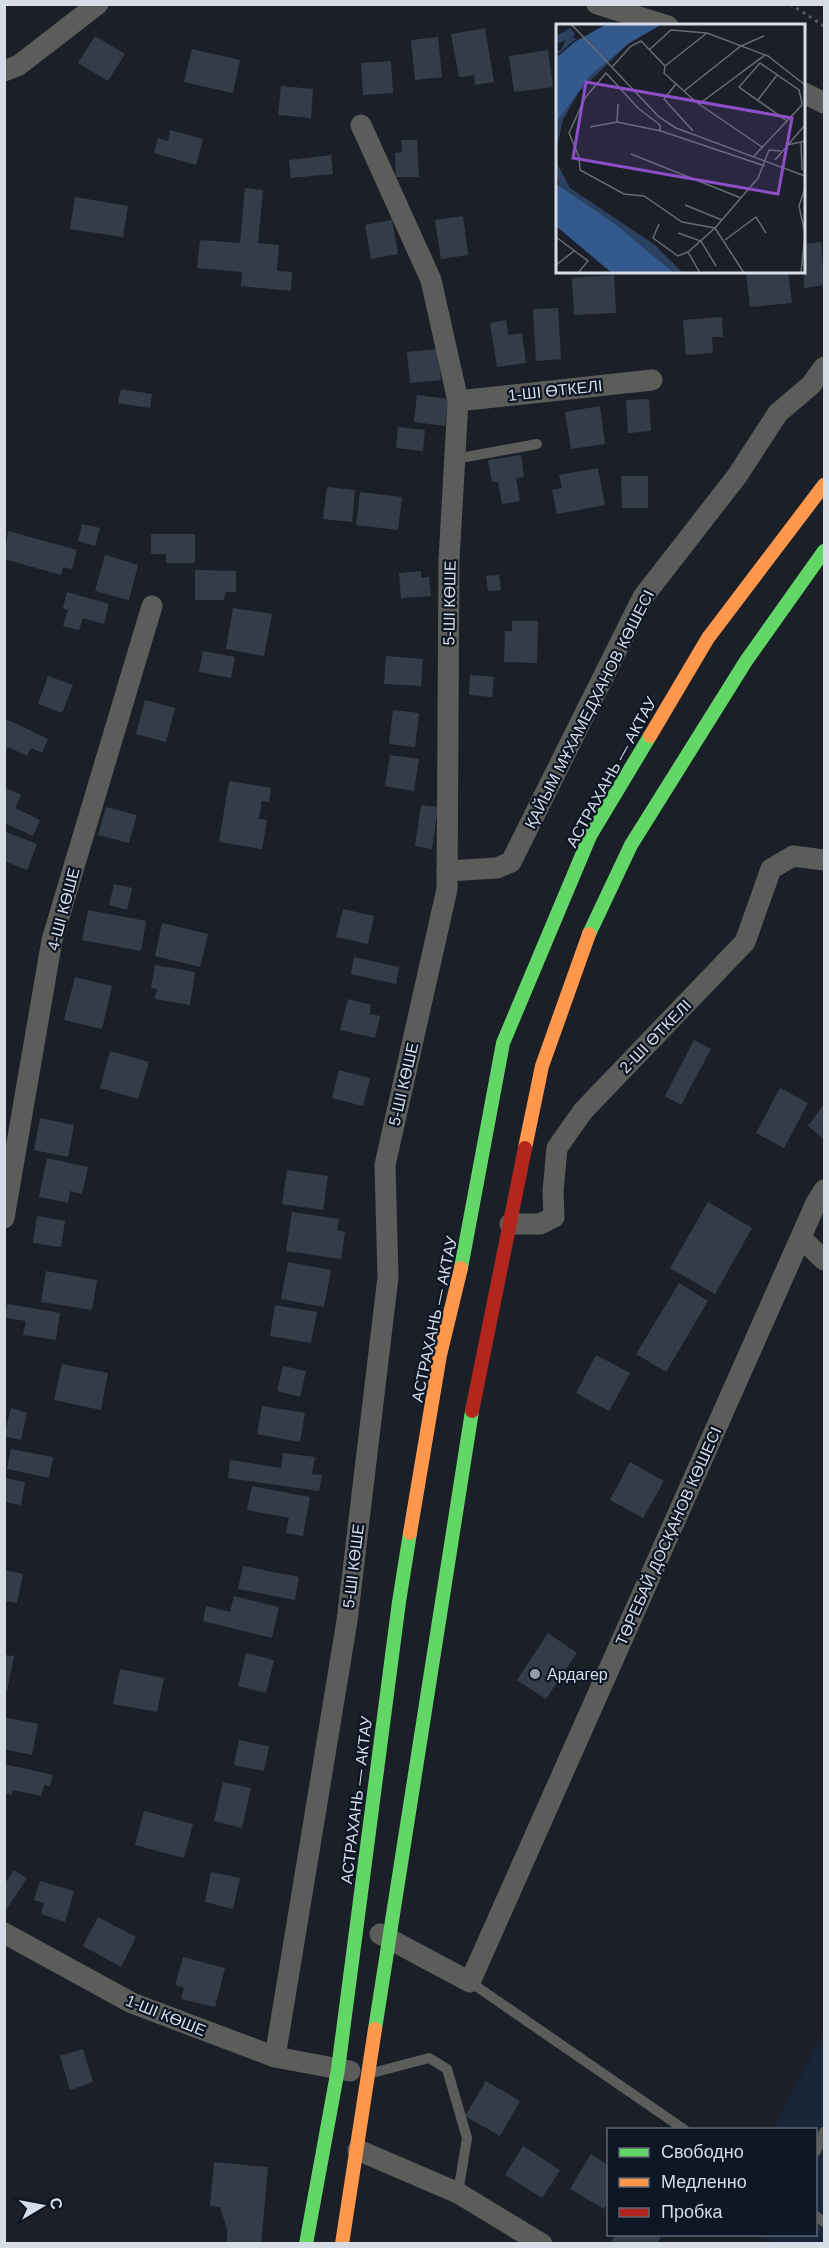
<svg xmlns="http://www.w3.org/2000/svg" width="829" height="2248" font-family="Helvetica,sans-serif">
<rect width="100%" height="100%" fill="#1b2028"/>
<path fill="#192638" d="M824,2032V2243H773L760,2235L816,2234V2130L773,2129Z"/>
<g fill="#333d4a">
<path d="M485,28L494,82L475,85L474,75L459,77L451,34Z"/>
<path d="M95,36L125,54L108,81L78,63Z"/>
<path d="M438,37L442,77L415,80L411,40Z"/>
<path d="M192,49L240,60L233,93L184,82Z"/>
<path d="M548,50L553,87L514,92L509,56Z"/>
<path d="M391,61L393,93L363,95L361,63Z"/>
<path d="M281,86L313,89L311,118L278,115Z"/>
<path d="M170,130L203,139L196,165L154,153L158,138L168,141Z"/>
<path d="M401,140H417L419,177H396L395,153L402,152Z"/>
<path d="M331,155L333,174L291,178L289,160Z"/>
<path d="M245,188L263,190L258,243L279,245L277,271L292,272L291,291L241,286L242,272L197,268L200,240L240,243Z"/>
<path d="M75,197L128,206L123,237L70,229Z"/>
<path d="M463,216L468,255L441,259L435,220Z"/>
<path d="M392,220L398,254L371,259L365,225Z"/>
<path d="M821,242L824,285L804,288V244Z"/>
<path d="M746,272H788L792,303L750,307Z"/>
<path d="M614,275L616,313L574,315L572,278Z"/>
<path d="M558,308L561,359L536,361L533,309Z"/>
<path d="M722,317L723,337H712L713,353L686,355L683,320Z"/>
<path d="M506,320L508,335L522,333L526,363L497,367L490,323Z"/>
<path d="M437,349L441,380L410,383L407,352Z"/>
<path d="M121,389L152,394L150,408L118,403Z"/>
<path d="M417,395L448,399L445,426L414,422Z"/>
<path d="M649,399L651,431L628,433L626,400Z"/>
<path d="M600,406L605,444L571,449L565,412Z"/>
<path d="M398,427L425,430L423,451L396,448Z"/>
<path d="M521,455L524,477L516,478L520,501L502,504L498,482H492L488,460Z"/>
<path d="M598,468L605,505L557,514L552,490L562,488L559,475Z"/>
<path d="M621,476H648V508H622Z"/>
<path d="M327,487L355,490L352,522L323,519Z"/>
<path d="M360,492L402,497L398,530L356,525Z"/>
<path d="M82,524L100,528L95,546L78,541Z"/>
<path d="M8,531L77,550L72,569L63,567L61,575L4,559Z"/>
<path d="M151,534H195V563H166V554H151Z"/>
<path d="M105,555L138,565L129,600L95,591Z"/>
<path d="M195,570L236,571V592H225L224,600H195Z"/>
<path d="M421,571V578L429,577L431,596L401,598L399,573Z"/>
<path d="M499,575L501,590L488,591L486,576Z"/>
<path d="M67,592L109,604L104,624L83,618L79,630L63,626L68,610L63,608Z"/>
<path d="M233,608L272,614L264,656L226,649Z"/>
<path d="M512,621H538L537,663L504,662L505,631H512Z"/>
<path d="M203,651L235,657L231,678L199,672Z"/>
<path d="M386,656L423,659L421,686L384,684Z"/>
<path d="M470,675L494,677L492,697L469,695Z"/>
<path d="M48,676L73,685L62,713L38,704Z"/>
<path d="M145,700L175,708L166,742L136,734Z"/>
<path d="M393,710L419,713L415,747L389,744Z"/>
<path d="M4,718L48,739L42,753L31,748L27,756L8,747L4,754Z"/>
<path d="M390,755L419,759L414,791L385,786Z"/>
<path d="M229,781L271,788L269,802L262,801L259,819L267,820L262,849L219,842Z"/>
<path d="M4,787L21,795L15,808L40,820L33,836L4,823Z"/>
<path d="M421,805L438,807L432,849L415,846Z"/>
<path d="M106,807L137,815L129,843L98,835Z"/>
<path d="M6,832L37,844L27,870L4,861Z"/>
<path d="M114,884L132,888L127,910L109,905Z"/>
<path d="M343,909L374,916L368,944L336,937Z"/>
<path d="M88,910L146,921L141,951L82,940Z"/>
<path d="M162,923L208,934L200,967L155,956Z"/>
<path d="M354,957L399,967L396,984L351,974Z"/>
<path d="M155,965L195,972L190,1005L155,999L157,989L151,988Z"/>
<path d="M75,977L112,986L102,1029L64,1020Z"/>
<path d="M348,999L371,1005L370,1014L380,1016L375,1038L340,1030Z"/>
<path d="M694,1040L711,1049L681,1105L665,1096Z"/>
<path d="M110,1051L149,1062L138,1099L100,1088Z"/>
<path d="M339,1070L370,1078L363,1106L332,1098Z"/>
<path d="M780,1088L808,1103L784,1148L756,1133Z"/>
<path d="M824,1104V1139L808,1126Z"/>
<path d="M40,1118L74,1125L68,1157L34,1150Z"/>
<path d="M47,1158L88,1167L82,1194L70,1191L68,1203L39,1197Z"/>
<path d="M287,1170L328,1176L323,1210L282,1204Z"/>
<path d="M708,1202L752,1228L715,1294L670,1268Z"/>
<path d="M292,1212L339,1219L337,1230L345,1232L341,1259L286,1251Z"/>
<path d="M37,1216L65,1221L61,1247L33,1243Z"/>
<path d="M288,1262L331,1270L324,1307L281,1299Z"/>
<path d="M46,1271L97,1280L92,1310L41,1302Z"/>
<path d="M679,1283L708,1301L666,1372L636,1354Z"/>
<path d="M7,1304L60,1313L56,1340L23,1335L26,1321L5,1318Z"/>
<path d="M275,1305L317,1312L311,1343L270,1336Z"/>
<path d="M596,1355L630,1373L609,1411L576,1393Z"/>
<path d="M62,1364L108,1373L101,1410L54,1400Z"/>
<path d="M283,1366L306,1371L300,1397L277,1391Z"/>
<path d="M262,1406L305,1413L300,1442L257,1434Z"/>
<path d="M11,1408L27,1413L21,1440L4,1436Z"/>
<path d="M11,1449L53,1457L49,1478L7,1469Z"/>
<path d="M283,1453L315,1457L312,1474L322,1475L319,1491L228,1478L230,1460L281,1468Z"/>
<path d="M630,1462L664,1481L643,1518L610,1500Z"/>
<path d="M4,1478L25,1482L21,1505L4,1502Z"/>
<path d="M252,1486L310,1497L303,1536L286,1533L289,1518L247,1510Z"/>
<path d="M243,1566L299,1577L295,1600L238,1589Z"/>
<path d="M4,1570L23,1574L17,1603L4,1601Z"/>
<path d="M234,1596L279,1607L272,1638L203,1621L206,1606L230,1612Z"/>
<path d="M548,1633L577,1653L546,1699L517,1680Z"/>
<path d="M246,1653L274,1660L266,1693L238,1686Z"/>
<path d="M4,1655L14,1656L7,1691L4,1690Z"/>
<path d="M120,1669L164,1678L157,1712L113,1704Z"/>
<path d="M4,1717L38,1724L32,1755L4,1749Z"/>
<path d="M239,1740L269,1746L264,1771L234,1765Z"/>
<path d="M4,1764L53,1775L50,1786L44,1785L41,1796L13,1790L12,1795L4,1793Z"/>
<path d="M223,1782L251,1788L242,1828L214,1821Z"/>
<path d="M144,1811L193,1824L184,1858L135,1845Z"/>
<path d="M14,1870L27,1878L4,1913V1885Z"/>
<path d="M211,1872L240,1878L233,1909L205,1902Z"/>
<path d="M40,1881L74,1891L65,1922L41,1914L44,1903L34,1900Z"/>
<path d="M98,1917L136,1937L121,1967L83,1946Z"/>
<path d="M183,1957L225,1968L215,2007L181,1999L184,1988L175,1985Z"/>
<path d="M83,2049L93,2082L70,2090L60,2056Z"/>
<path d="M486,2081L520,2101L500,2136L465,2116Z"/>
<path d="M523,2146L560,2170L542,2198L505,2175Z"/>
<path d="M591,2154L608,2165V2202L604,2209L570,2189Z"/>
<path d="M214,2162L268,2167L261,2244H227V2229L220,2207L210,2206Z"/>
<path d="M616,2234H662L657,2244H614L611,2242Z"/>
</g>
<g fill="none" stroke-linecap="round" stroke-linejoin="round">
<path stroke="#58585a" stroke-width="3" stroke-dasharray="3 4.5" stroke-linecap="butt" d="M790,4L824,26"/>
<g stroke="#5c5c5b" stroke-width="10">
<path d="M455,459L537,444"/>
<path d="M470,1982L685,2130"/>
<path d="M372,2073L429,2058L447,2069L467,2138L458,2193"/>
<path d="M816,2151L824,2132"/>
<path d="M816,2216L824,2222"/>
</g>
<g stroke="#5c5c5b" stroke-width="21">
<path d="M597,4L668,26"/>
<path d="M4,71L19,65L98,4"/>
<path d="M804,93L824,103"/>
<path d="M458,401L652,380"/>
<path d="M447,871L497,868L511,862L643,597L737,476L778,413L811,385L824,367"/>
<path d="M4,1218L52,940L152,606"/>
<path d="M510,1224H540L554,1217L553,1191L557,1148L583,1111L745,942L771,869L793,856L824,860"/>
<path d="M801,1238L824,1260"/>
<path d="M4,1933L132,2003L275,2057L350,2071"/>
<path d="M380,1934L470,1982L816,1203L824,1190"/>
<path d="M275,2057L347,1621L388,1277L385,1165L447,889L449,560L458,401L431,280L361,125"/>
<path d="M358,2150L458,2193L542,2244"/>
</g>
<g stroke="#63d668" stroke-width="14">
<path d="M589,934L631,845L746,661L824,551"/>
<path d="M461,1268L503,1043L590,836L650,736"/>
<path d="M375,2029L472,1411"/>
<path d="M306,2244L338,2069L399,1602L410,1533"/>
</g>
<g stroke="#ff974d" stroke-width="14">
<path d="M650,736L708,638L824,485"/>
<path d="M525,1148L542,1066L589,934"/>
<path d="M410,1533L440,1355L461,1268"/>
<path d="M342,2244L375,2029"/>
</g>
<path stroke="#b3261e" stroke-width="14" d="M472,1411L525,1148"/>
</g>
<circle fill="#959ba4" stroke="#0c1624" stroke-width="2" cx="535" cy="1674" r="6"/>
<g text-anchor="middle" stroke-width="4.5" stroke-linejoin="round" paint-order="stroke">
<g font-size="16" fill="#d6dde7" stroke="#0c1624">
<text transform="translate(555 390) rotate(-6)" y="6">1-ШІ ӨТКЕЛІ</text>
<text transform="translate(449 603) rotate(-89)" y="6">5-ШI КӨШЕ</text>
<text transform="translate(589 709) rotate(-63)" y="6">ҚАЙЫМ МҰХАМЕДХАНОВ КӨШЕСI</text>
<text transform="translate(611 772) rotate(-61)" y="6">АСТРАХАНЬ — АКТАУ</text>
<text transform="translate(63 909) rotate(-75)" y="6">4-ШI КӨШЕ</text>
<text transform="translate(655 1036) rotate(-46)" y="6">2-ШІ ӨТКЕЛІ</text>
<text transform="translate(403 1084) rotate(-77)" y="6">5-ШI КӨШЕ</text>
<text transform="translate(434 1319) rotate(-78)" y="6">АСТРАХАНЬ — АКТАУ</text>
<text transform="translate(668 1536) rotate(-66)" y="6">ТӨРЕБАЙ ДОСҚАНОВ КӨШЕСІ</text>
<text transform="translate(353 1566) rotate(-83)" y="6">5-ШI КӨШЕ</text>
<text transform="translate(356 1800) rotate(-83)" y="6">АСТРАХАНЬ — АКТАУ</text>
<text transform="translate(166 2015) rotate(22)" y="6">1-ШІ КӨШЕ</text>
</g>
<g font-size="16" fill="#d6dde7" stroke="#0c1624" text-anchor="start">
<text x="547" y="1680">Ардагер</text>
</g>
</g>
<g transform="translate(556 24)">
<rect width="249" height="249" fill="#1b2028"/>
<path d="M14,4L19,10L16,14H21L0,32L1,23L4,21L1,25L4,27L10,16L0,20V12ZM72,20L23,68L7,96L0,127V99L10,80L33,53ZM0,137L14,164L99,221L127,249H118L58,199L3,163Z" fill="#2a4160"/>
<path d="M51,0H106L72,20L33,53L0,99V34L20,17ZM0,160L58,199L118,249H56L0,202Z" fill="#34598d"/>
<path fill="none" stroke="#666c74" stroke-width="1.5" d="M15,0L103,93L120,104L249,152M93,26L115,6L151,9L212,32L249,61M109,42L151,9M56,43L75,22L85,17L109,42L108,49L140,78L206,123M120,60L108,75L137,107M128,67L185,22L208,12M202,76L221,51M143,80L209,31M61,98L62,80M34,103L61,98L105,107L209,142M104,107V101L82,84L50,49L29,74L13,109L23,133L24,146L68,170L88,172L126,198L159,204L188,249M245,118L246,146M231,121L249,117M75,130L185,174M198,132L245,82L246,79L243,66L204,39L183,63L231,97M219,136L249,101M129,181L166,196M103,200L97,214L122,232L132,228L159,204L202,154L213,126L225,127M122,209L145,217L160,242M0,213L32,237L22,249M169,216L200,193L210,209M132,228L144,249M0,241L18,227M245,249L249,210L243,182L249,164"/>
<path fill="#8d4fc7" fill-opacity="0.15" stroke="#8d4fc7" stroke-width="3" d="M30,58L236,94L222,170L17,134Z"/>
<rect width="249" height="249" fill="none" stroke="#d6dde7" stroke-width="3"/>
</g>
<rect width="829" height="2248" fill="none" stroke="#d6dde7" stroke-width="12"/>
<rect x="607" y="2128" width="210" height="108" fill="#0c1624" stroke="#5d6672" stroke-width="1.5"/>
<rect x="619" y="2148" width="30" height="9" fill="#63d668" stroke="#5d6672" stroke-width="1.5"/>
<text x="661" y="2158" font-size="18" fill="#d6dde7">Свободно</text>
<rect x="619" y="2178" width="30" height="9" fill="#ff974d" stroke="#5d6672" stroke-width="1.5"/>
<text x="661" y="2188" font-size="18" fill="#d6dde7">Медленно</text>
<rect x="619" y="2208" width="30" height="9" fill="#b3261e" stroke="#5d6672" stroke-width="1.5"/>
<text x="661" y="2218" font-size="18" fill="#d6dde7">Пробка</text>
<g transform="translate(42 2206) rotate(80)" stroke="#0c1624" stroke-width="4.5" paint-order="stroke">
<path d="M0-4.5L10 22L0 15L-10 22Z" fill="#d6dde7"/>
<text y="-9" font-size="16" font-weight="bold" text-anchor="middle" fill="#d6dde7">С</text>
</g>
</svg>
